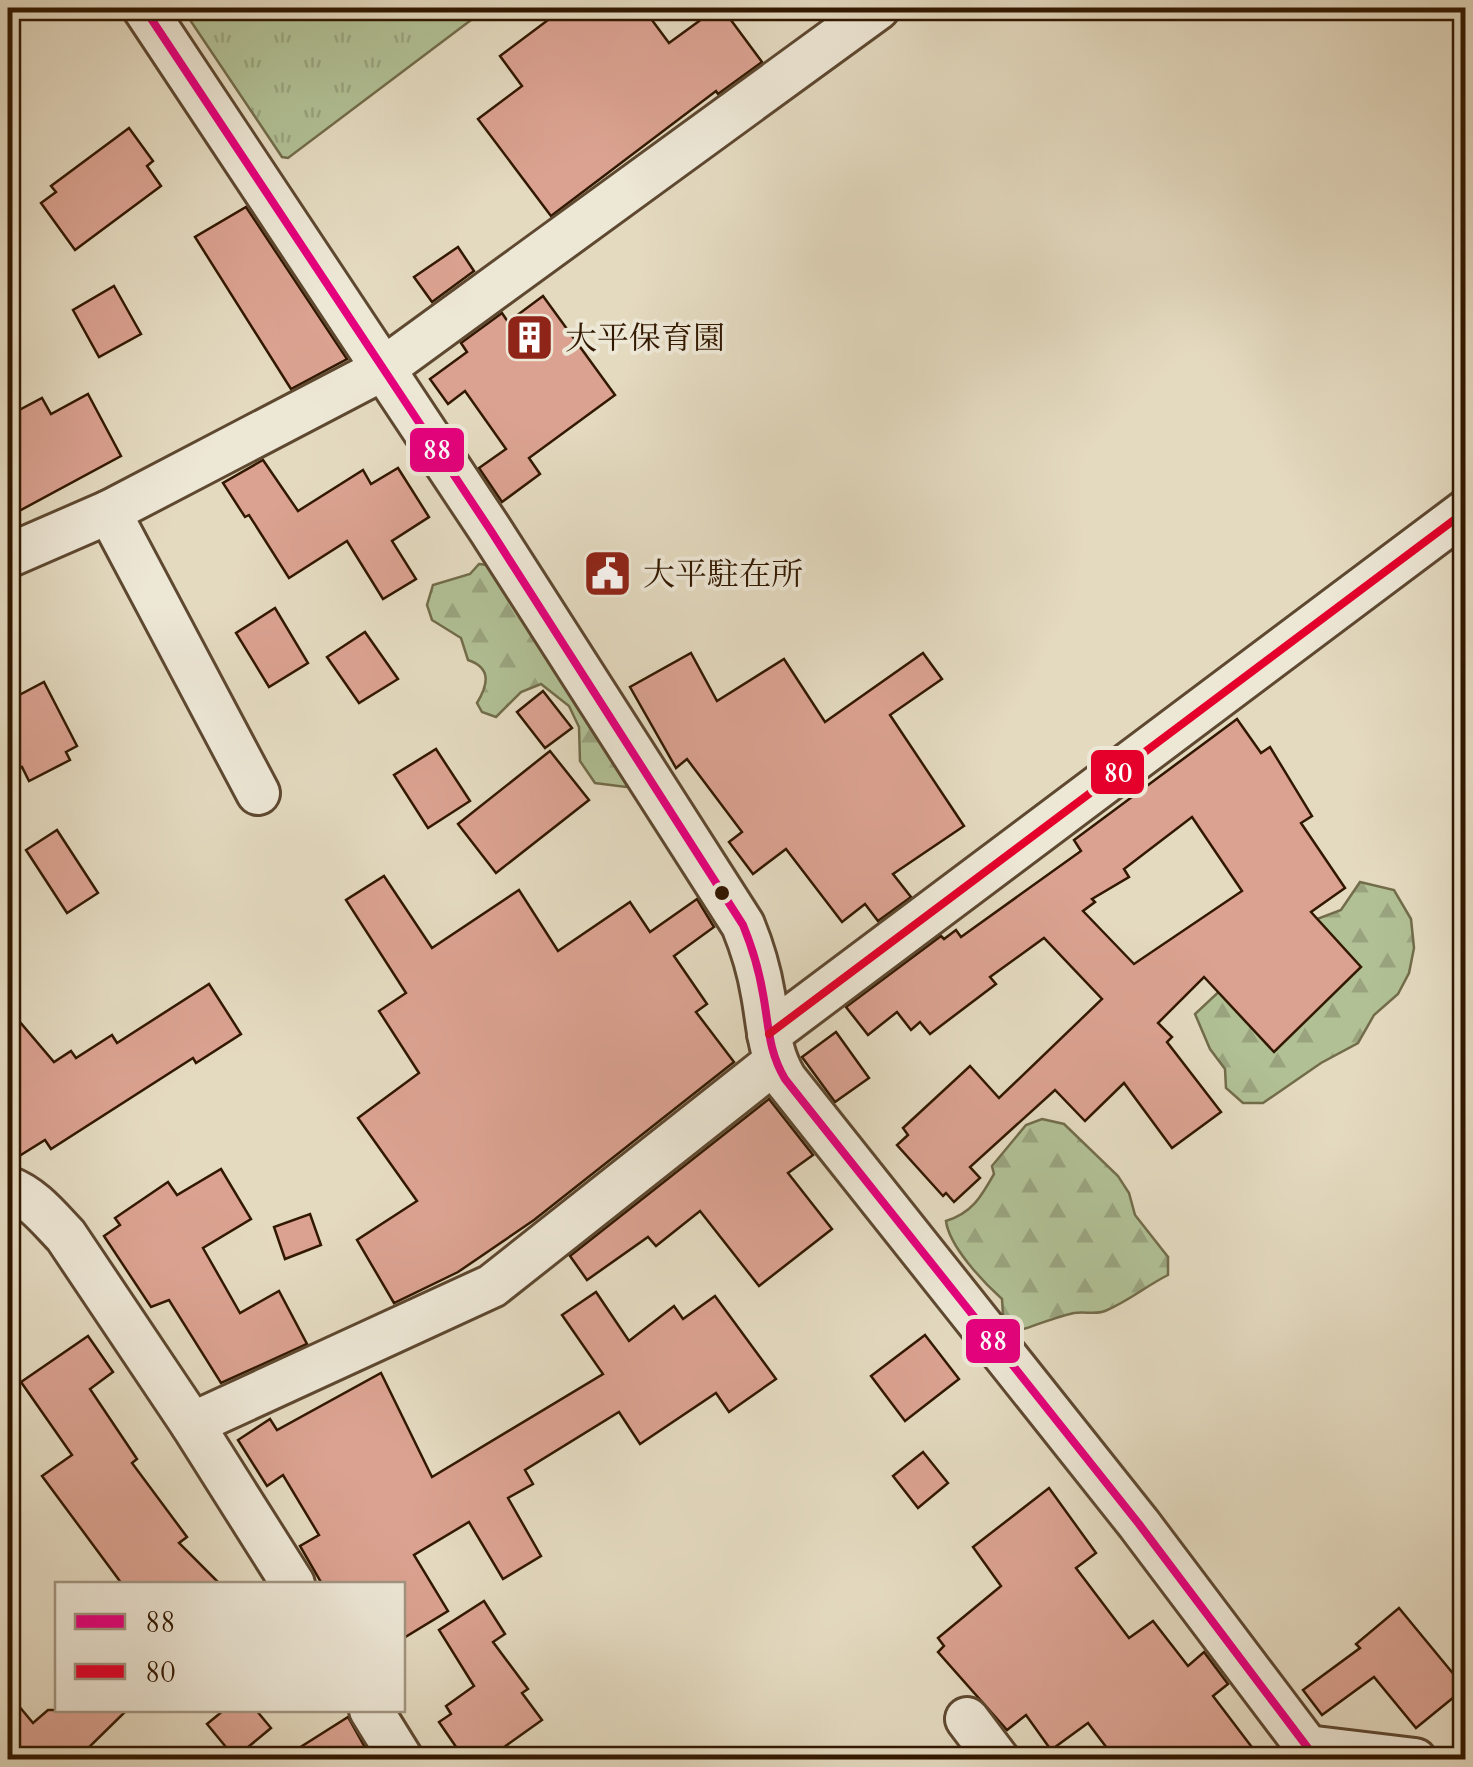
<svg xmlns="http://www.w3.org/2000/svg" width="1473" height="1767" font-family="Cardo,'Noto Serif JP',serif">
<defs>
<pattern id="grass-tufts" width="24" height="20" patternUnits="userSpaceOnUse" patternTransform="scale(2.5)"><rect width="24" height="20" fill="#b1c095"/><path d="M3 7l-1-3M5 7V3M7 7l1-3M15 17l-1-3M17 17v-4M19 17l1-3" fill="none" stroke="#99a47f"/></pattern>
<pattern id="forest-firs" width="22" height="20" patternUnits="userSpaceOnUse" patternTransform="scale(2.5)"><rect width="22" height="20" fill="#b1c095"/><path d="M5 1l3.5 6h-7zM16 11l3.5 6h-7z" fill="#99a47f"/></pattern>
</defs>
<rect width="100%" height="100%" fill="#e4dac0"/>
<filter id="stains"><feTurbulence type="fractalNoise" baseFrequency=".002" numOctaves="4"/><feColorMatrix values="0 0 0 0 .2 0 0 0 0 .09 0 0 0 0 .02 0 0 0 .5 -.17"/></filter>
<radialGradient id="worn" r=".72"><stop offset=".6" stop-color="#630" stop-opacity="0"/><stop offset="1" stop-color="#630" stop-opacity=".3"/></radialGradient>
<path fill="url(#grass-tufts)" stroke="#726c4a" stroke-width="2.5" d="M182,8H487L288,158L282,157Z"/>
<g fill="url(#forest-firs)" stroke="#726c4a" stroke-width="2.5">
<path d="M479,564L496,566L634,777L626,787L595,783L580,761L579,727L569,706L541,684L521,692L496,717L482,712L477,703C488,685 492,668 468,660L461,638L432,620L427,605L433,585L470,574Z"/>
<path d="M1360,882L1394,890L1411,919L1414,948L1409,973L1398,994L1374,1015L1358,1043L1321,1063L1263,1103H1243L1226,1088L1225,1069L1210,1049L1195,1014L1258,955L1309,922L1341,910Z"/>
<path d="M1042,1119L1064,1124L1118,1176L1129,1193L1135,1215L1168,1257V1275C1146,1286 1129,1301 1105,1311C1095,1315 1085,1311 1074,1313C1056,1317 1039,1324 1021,1330L1003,1315L1002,1299C983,1282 949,1246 946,1221C972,1213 981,1197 994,1174L992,1166L1026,1125Z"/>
</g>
<g fill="#dba291" stroke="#321800" stroke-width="2.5" fill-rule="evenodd">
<path d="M564,8H643L669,43L717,8H722L762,62L718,94L716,91L551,216L478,119L522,86L500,56Z"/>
<path d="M129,128L153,161L147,166L161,186L75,250L41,203L56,192L51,186Z"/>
<path d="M246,207L347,359L291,389L195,237Z"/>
<path d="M458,247L474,271L432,302L414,277Z"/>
<path d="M114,286L141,334L99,357L73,310Z"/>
<path d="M543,296L615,395L529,458L540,474L502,502L479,468L506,449L465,391L448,404L430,379L467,352L461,343L502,313L508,322Z"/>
<path d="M88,394L121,456L8,517V416L42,398L51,414Z"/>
<path d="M263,460L298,511L363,470L371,484L398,468L429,517L392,541L416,579L383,599L347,541L289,578L249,515L245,517L223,483Z"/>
<path d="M275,608L308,663L269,687L236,633Z"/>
<path d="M365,632L398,679L359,703L327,657Z"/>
<path d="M691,653L717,701L784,659L825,722L923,653L942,679L890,715L964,826L893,874L911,897L878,921L865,904L842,922L786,849L753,874L729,842L742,832L687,759L676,768L630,687Z"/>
<path d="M44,682L77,746L66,752L70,760L29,781L22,767L8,774V701Z"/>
<path d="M543,691L572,728L545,748L517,712Z"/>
<path d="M1237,719L1261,753L1270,747L1312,816L1301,823L1345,888L1311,912L1361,967L1274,1052L1204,977L1158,1023L1172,1037L1167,1042L1221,1112L1172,1148L1124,1083L1085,1121L1055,1090L970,1167L980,1178L954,1202L946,1193L943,1196L897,1145L908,1135L903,1128L970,1066L999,1098L1102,999L1044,938L990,977L996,984L930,1034L920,1022L911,1030L897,1012L868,1035L846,1007L941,936L944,939L956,930L961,937L1081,851L1074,840ZM1192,817L1242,891L1134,964L1083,911L1095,902L1092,899L1129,877L1124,869Z"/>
<path d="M436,749L470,801L428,828L394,775Z"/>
<path d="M550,751L589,800L496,873L458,824Z"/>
<path d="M57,830L98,893L67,913L26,850Z"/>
<path d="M384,876L432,948L519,890L558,951L630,902L650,932L697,899L714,927L674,956L707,1004L696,1012L734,1062L534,1220L458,1272L394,1303L357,1240L417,1201L358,1118L419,1073L379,1011L406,993L346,900Z"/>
<path d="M209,984L241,1034L196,1063L193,1058L51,1149L45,1140L8,1163V1008L54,1062L71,1051L76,1058L112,1035L117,1043Z"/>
<path d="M836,1032L869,1078L835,1102L802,1057Z"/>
<path d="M769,1099L813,1155L788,1173L832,1229L759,1286L700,1211L656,1246L648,1237L587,1280L570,1256Z"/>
<path d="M221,1169L251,1219L203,1248L240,1313L279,1291L307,1344L221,1383L169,1300L151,1307L104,1236L120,1225L115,1218L168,1182L177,1195Z"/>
<path d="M310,1214L321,1245L285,1259L274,1227Z"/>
<path d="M596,1292L629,1341L674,1306L683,1319L715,1296L776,1379L729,1412L716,1393L640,1444L619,1412L525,1470L533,1484L508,1498L541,1556L503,1579L469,1522L414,1555L448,1611L402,1639V1584H322L300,1546L319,1535L283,1475L267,1486L238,1440L270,1419L277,1430L381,1373L432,1477L603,1374L562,1315Z"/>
<path d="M925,1335L959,1379L905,1421L871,1376Z"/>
<path d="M88,1336L113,1372L90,1389L137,1459L132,1463L187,1537L179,1543L220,1584H122L42,1476L72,1455L21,1382Z"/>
<path d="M923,1452L948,1483L918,1508L893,1476Z"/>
<path d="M1049,1488L1096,1553L1076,1568L1129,1638L1153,1621L1188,1666L1204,1652L1228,1684L1213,1696L1251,1746L1233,1760H1116L1088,1723L1051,1750L1026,1715L1007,1730L938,1652L944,1646L938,1638L1001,1586L973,1547Z"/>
<path d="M484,1601L505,1634L493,1642L528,1689L522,1693L542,1720L486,1760H465L439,1722L451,1714L446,1706L474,1686L439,1630Z"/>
<path d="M1399,1608L1465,1688L1416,1728L1374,1677L1322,1715L1303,1690L1360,1648L1356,1644Z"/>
<path d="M8,1693L33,1723L48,1710H127L76,1760H8V1748L12,1744L8,1740Z"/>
<path d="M224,1710H256L271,1728L235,1758L207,1724Z"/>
<path d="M348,1717L372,1760H280Z"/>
</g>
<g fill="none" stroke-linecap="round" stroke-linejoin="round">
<defs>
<g id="minor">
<path d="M144,8L491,531L743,925C752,947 759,970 763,994C769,1026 768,1050 785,1079L1139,1524L1317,1760"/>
<path d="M109,512L258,793"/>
<path d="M8,556L109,512L383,369L878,8"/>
<path d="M769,1034L1466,511"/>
<path d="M8,1188C32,1197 48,1217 66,1236L192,1424L293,1584"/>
<path d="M192,1424L492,1286L775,1062"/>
<path d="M371,1710L402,1760"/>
<path d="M967,1719L998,1760"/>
<path d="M1307,1747L1415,1760"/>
</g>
</defs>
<use href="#minor" stroke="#5e4830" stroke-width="48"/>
<use href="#minor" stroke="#ede7d6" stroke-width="42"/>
<defs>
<path id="bus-1" d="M144,8L491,531L743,925C752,947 759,970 763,994C769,1026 768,1050 785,1079L1139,1524L1317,1760"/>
<path id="bus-2" d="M769,1034L1466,511"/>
</defs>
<use href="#bus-1" stroke="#ede7d6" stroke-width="15"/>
<use href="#bus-2" stroke="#ede7d6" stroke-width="15"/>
<use href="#bus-1" stroke="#e5007d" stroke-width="8"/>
<use href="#bus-2" stroke="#e4002b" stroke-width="8"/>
</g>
<defs>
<symbol id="building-square" viewBox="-11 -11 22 22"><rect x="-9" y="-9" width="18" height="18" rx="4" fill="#8f2418" stroke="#ede7d6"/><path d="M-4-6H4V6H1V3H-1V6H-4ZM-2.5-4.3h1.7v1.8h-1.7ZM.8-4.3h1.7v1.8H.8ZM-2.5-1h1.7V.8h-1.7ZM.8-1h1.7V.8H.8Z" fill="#fff"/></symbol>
<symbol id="civic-square" viewBox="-11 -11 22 22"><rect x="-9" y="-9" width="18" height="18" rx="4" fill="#8f2418" stroke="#ede7d6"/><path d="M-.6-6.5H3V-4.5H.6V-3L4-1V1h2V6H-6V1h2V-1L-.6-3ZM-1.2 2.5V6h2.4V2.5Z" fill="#fff"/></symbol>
</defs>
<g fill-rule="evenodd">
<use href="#building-square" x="502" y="310" width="55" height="55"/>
<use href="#civic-square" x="580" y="546" width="55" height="55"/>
</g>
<circle fill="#321800" stroke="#ede7d6" stroke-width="4" cx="722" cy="893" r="9"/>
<g text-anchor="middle" stroke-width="8" stroke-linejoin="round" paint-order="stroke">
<g font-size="32" fill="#321800" stroke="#ede7d6" text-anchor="start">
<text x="565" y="349">大平保育園</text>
<text x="643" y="585">大平駐在所</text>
</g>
</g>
<g stroke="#ede7d6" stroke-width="4">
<rect x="408" y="426" width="58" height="48" rx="10" fill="#e5007d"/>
<rect x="1089" y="748" width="57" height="48" rx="10" fill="#e4002b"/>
<rect x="964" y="1317" width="58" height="48" rx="10" fill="#e5007d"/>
</g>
<g font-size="28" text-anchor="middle" font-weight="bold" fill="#fff">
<text x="437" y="459">88</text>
<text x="1118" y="782">80</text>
<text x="993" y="1350">88</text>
</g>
<rect width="1473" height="1767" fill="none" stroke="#e4dac0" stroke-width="40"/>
<rect x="10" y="10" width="1453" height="1747" fill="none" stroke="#321800" stroke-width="5"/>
<rect x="20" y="20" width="1433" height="1727" fill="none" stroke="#321800" stroke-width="2.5"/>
<rect x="55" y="1582" width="350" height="130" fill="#ede7d6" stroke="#a29480" stroke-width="2.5"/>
<rect x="75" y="1614" width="50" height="15" fill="#e5007d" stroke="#a29480" stroke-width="2.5"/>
<text x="145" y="1632" font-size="30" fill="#321800">88</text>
<rect x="75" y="1664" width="50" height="15" fill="#e4002b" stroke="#a29480" stroke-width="2.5"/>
<text x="145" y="1682" font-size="30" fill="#321800">80</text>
<rect width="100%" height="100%" filter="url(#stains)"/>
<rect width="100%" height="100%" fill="url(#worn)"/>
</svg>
